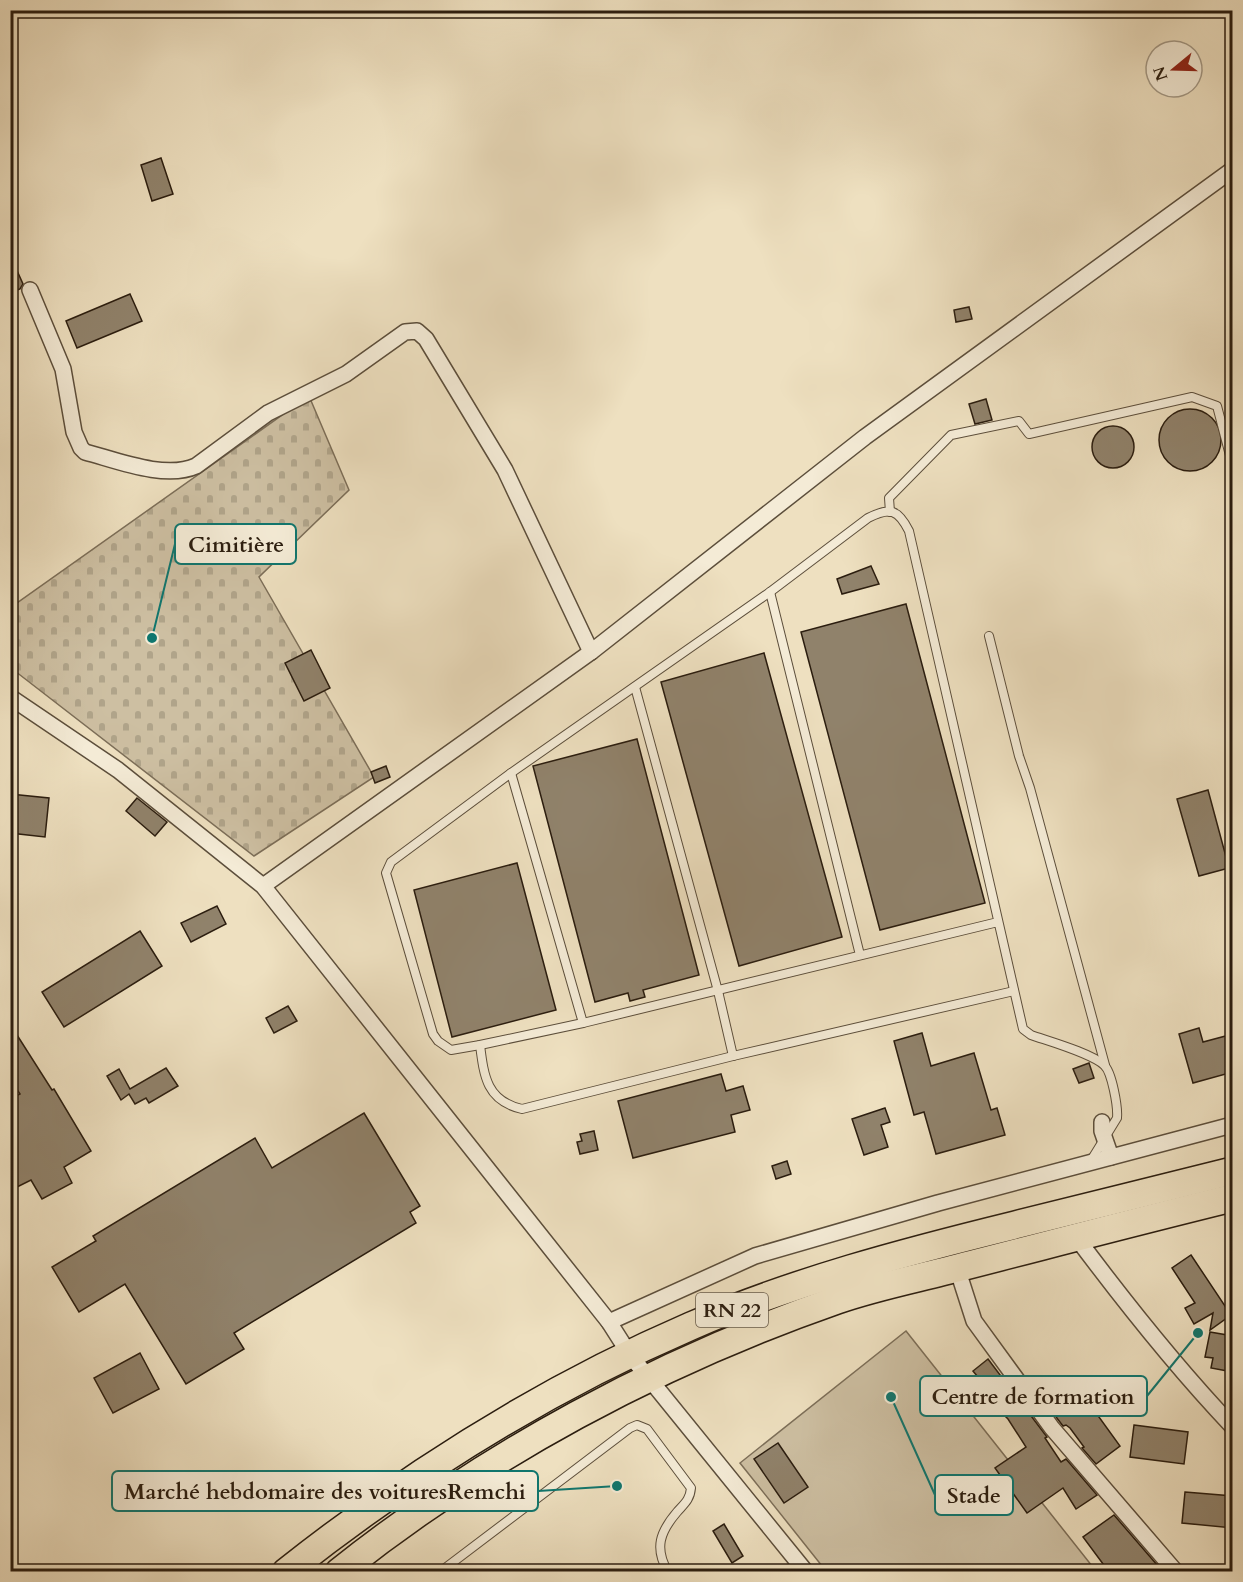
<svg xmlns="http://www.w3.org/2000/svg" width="1243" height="1582" font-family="Cardo,serif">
<defs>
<pattern id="cemetery-stones" width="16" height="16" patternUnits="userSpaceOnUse" patternTransform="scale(1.5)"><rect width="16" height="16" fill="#cdbfa2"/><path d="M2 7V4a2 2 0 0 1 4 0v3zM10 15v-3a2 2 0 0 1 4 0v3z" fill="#b0a48a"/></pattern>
</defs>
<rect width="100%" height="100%" fill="#eee0c0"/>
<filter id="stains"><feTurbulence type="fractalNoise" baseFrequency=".00333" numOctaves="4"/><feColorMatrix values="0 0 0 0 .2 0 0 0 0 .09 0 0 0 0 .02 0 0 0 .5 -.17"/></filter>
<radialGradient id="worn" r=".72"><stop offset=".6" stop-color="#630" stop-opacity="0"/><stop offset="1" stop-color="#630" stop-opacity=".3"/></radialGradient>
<path fill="#cdbfa2" stroke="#7c6e58" stroke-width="1.5" d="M906,1331L1096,1571H826L740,1463Z"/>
<path fill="url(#cemetery-stones)" stroke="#7c6e58" stroke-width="1.5" d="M309,396L349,490L259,577L374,777L254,856L11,668L10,608Z"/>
<g fill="#90826b" stroke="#2b1d0f" stroke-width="1.5">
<path d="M161,158L173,194L152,201L141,165Z"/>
<path d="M10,255L23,284L20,289L10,293Z"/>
<path d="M130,294L142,321L77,348L66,321Z"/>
<path d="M969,307L972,319L956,322L954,310Z"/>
<path d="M986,399L992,420L975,424L969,404Z"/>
<circle cx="1190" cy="440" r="31"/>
<circle cx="1113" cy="447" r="21"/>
<path d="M871,566L879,584L842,594L837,579Z"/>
<path d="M906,604L985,903L880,930L801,632Z"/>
<path d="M311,650L330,688L304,701L285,663Z"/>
<path d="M764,653L842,937L739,966L661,682Z"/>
<path d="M637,739L699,975L643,990L645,997L630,1001L628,993L595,1002L533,766Z"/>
<path d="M386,766L390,777L375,783L371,772Z"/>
<path d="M1208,790L1229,868L1199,876L1177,799Z"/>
<path d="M10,794L49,798L45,837L10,833Z"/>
<path d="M137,798L167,822L155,836L126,811Z"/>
<path d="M517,863L556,1010L452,1037L414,890Z"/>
<path d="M217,906L226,924L191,942L181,923Z"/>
<path d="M140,931L162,966L64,1027L42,992Z"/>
<path d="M288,1006L297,1021L274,1033L266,1018Z"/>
<path d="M10,1024L52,1090L54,1089L91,1151L64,1167L72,1183L42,1199L31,1180L17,1187L10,1178V1099L20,1094L10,1079Z"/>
<path d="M1199,1028L1203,1042L1233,1034V1072L1193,1083L1179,1034Z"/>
<path d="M922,1033L931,1066L974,1053L991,1110L997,1108L1005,1135L936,1154L924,1112L914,1115L894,1041Z"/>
<path d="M1089,1063L1094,1078L1079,1083L1073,1069Z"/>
<path d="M166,1068L178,1086L149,1103L146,1098L135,1104L129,1094L121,1100L107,1076L119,1069L130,1089Z"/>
<path d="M721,1074L726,1091L743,1086L750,1110L731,1115L735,1132L633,1158L618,1101Z"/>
<path d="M885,1108L890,1122L881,1125L888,1147L864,1155L852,1119Z"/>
<path d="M364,1113L420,1206L410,1212L416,1223L234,1333L244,1349L186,1384L125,1284L79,1312L52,1267L96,1241L93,1236L255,1138L272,1168Z"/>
<path d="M594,1131L598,1150L580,1154L577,1142L582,1141L580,1134Z"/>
<path d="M787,1161L791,1174L776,1179L772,1166Z"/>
<path d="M1191,1255L1231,1315L1210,1330L1213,1313L1194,1324L1185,1308L1195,1303L1172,1268Z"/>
<path d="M1210,1332L1233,1336V1372L1211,1368L1213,1358L1205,1357Z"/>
<path d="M140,1353L159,1389L113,1413L94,1378Z"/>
<path d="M988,1359L1047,1437L1045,1438L1061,1462L1066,1459L1097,1495L1076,1509L1063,1488L1027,1513L995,1468L1026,1447L1008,1419L987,1398L992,1394L973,1371Z"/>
<path d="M1078,1388L1120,1446L1096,1464L1082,1448L1084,1447L1070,1428L1066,1425L1063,1426L1050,1409Z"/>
<path d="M1134,1425L1188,1432L1184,1464L1130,1457Z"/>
<path d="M778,1443L808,1487L784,1503L754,1459Z"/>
<path d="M1185,1492L1233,1496V1528L1182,1523Z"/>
<path d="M1114,1515L1158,1566L1151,1572H1109L1083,1537Z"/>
<path d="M724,1524L743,1556L732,1563L713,1531Z"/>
</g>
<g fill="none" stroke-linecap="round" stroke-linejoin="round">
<defs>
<g id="lane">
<path d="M890,512L889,498L951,435L1019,421L1029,434L1192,397L1217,406L1232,463"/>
<path d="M770,592L860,955"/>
<path d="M989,636L1019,756L1030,788L1105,1065"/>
<path d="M635,687L718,991L733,1056"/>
<path d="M511,773L583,1023"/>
<path d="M998,922L583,1023L480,1045L451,1050L438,1041L433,1034L386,873L391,862L511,773L770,592L868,518C890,507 898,509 909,531L1023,1029L1031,1035C1048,1041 1091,1053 1104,1065C1112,1072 1118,1107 1117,1118L1090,1162"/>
<path d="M480,1045C484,1077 487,1101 522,1109L733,1056L1014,991"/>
<path d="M440,1572L630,1428L637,1425L647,1429L691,1488C690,1500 684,1504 677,1512C660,1532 654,1548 668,1572"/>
</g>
<g id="street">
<path d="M30,290L63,369L74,432L81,448L85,452C116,460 165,480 196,466L268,413L346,374L405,332L417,331L426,339L505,470L591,652"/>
<path d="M10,697L118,770L263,886L609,1322L630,1355L806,1572"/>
<path d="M263,886L591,652L865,437L1232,170"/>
<path d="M1102,1122V1131L1111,1157"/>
<path d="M1076,1237C1126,1304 1175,1366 1232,1426"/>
<path d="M957,1268L974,1321L1052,1428L1176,1572"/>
<path d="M609,1322L755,1256L938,1203L1232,1125"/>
<path d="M1232,1572V1570"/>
</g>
<g id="highway">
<path d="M286,1572C410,1474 545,1389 691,1326C795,1281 905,1252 1015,1225C1087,1207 1160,1189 1232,1171"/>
<path d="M339,1572C487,1454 659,1362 837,1300C877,1286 920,1278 961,1267C1051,1244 1142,1220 1232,1198"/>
</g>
</defs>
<use href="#lane" stroke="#5c4e3b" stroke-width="10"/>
<use href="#street" stroke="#5c4e3b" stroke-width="18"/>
<use href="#highway" stroke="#2b1d0f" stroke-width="30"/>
<use href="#lane" stroke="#f4ebd6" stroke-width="8"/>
<use href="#street" stroke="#f4ebd6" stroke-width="15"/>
<use href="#highway" stroke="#eee0c0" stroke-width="27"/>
</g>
<g text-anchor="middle" stroke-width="4.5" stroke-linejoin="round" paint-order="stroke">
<rect fill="#f4ebd6" stroke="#675b4b" stroke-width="1.5" x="696" y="1293" width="72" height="34" rx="4.5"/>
<g font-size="20" font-weight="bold" fill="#2b1d0f">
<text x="732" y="1317">RN 22</text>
</g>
</g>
<path fill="none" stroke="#0f766e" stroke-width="2" d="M152 638L175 544M1198 1333L1147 1396M617 1486L538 1491M891 1397L935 1495"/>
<g fill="#0f766e" stroke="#f4ebd6" stroke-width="2">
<circle cx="152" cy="638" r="6"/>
<circle cx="1198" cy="1333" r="6"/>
<circle cx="617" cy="1486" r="6"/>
<circle cx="891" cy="1397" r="6"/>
</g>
<g fill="#f4ebd6" stroke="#0f766e" stroke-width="2">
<rect x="175" y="524" width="121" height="40" rx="6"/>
<rect x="920" y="1376" width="227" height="40" rx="6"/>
<rect x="112" y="1471" width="426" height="40" rx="6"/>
<rect x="935" y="1475" width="78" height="40" rx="6"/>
</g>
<g font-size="22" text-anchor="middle" font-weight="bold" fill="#2b1d0f">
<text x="236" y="552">Cimitière</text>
<text x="1033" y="1404">Centre de formation</text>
<text x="325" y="1499">Marché hebdomaire des voituresRemchi</text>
<text x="974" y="1503">Stade</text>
</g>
<rect width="1243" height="1582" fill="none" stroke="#eee0c0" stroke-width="36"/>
<rect x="12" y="12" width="1219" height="1558" fill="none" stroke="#2b1d0f" stroke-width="3"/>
<rect x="18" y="18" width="1207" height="1546" fill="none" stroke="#2b1d0f" stroke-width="1.5"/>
<g transform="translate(1174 69) rotate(251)"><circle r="28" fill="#f4ebd6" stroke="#a49986" stroke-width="1.5"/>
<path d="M0-4.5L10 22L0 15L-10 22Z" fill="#8f2418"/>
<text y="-9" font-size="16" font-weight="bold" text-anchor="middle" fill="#2b1d0f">N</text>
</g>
<rect width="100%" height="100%" filter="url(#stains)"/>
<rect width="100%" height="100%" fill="url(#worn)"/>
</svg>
